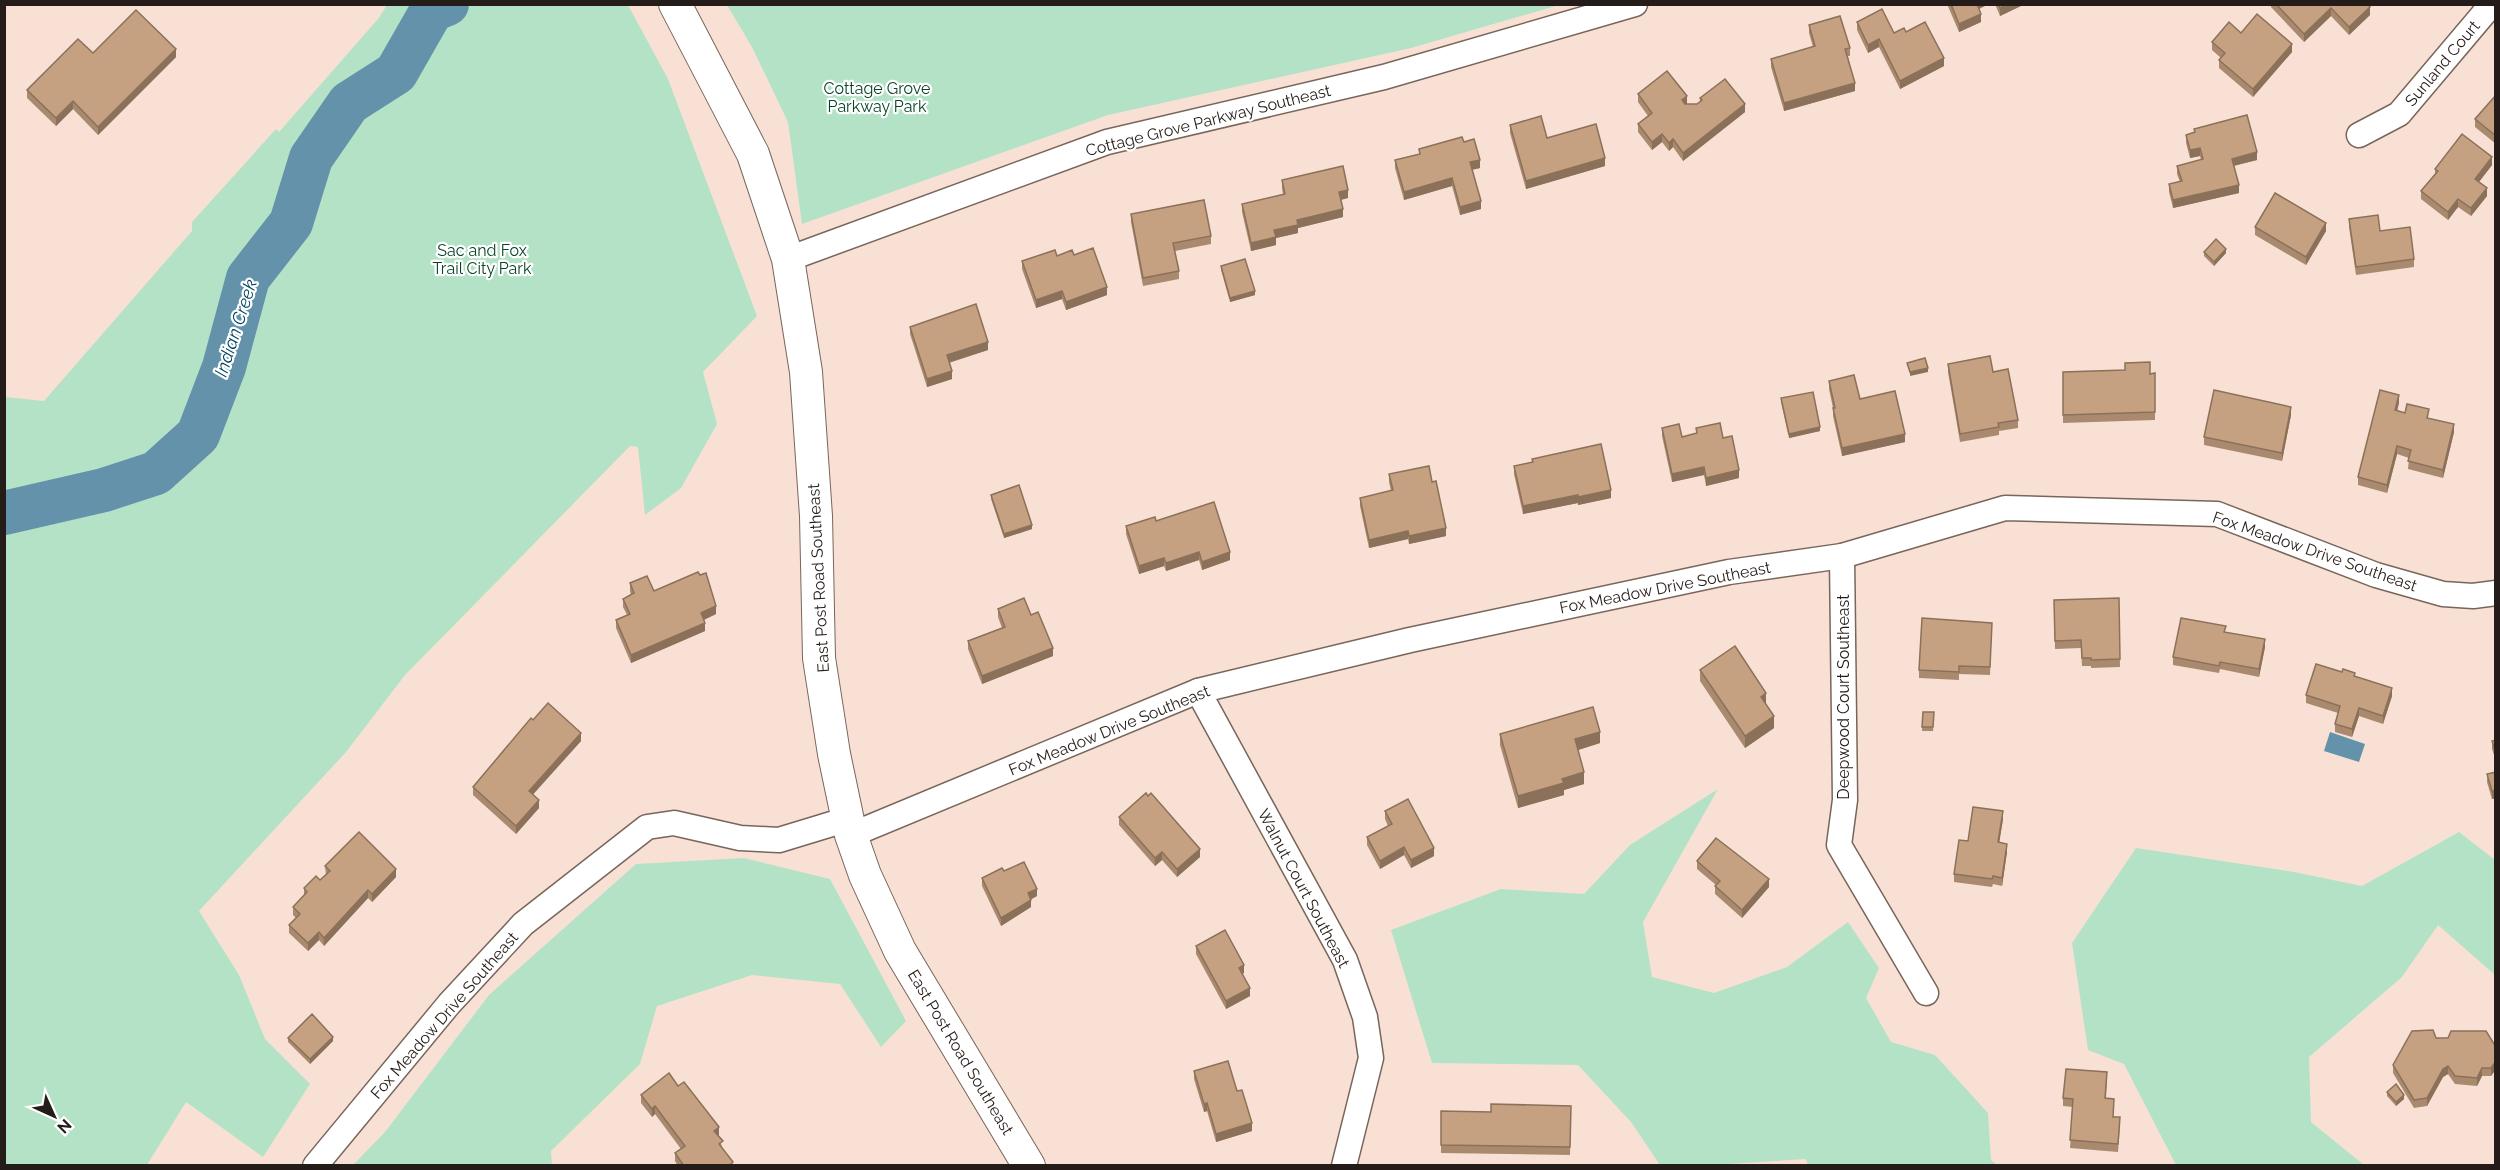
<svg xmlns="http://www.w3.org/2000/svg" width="2500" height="1170" font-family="Raleway,sans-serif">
<rect width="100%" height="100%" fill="#f8e1d4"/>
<g fill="#b4e2c6">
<path d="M387,5H628L668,79L757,316L703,372L717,424L681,488L645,515L638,447L630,446L405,675L346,752L199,911L239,975L265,1039L310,1084L263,1157L186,1102L147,1165H5V397L44,401L192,231V222L276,129L279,132L378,19Z"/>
<path d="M727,5H1559L1411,48L1108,115L802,224L788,122L752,47Z"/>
<path d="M1718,789L1643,922L1652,977L1714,993L1787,967L1848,922L1879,968L1866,998L1891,1042L1935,1055L1988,1113L1991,1160L1997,1165L1808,1166L1806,1159L1713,1165H1660L1631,1122L1578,1065L1432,1063L1391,930L1501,889L1584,894L1630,845Z"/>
<path d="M2459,832L2495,860V975L2438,925L2402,977L2309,1057L2311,1122L2364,1165H2176L2124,1064L2088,1050L2072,943L2136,848L2294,872L2362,886Z"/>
<path d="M744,858L830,879L906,1021L881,1047L840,984L752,975L657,1006L640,1064L551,1151L552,1165H353L385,1132L489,995L636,864Z"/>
</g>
<path fill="#6392aa" d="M2330,732L2365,744L2359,762L2324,751Z"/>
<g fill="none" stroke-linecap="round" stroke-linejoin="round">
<path stroke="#6392aa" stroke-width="44" d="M4,513L104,490L156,473L198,435L224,367L248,278L291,223L311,158L349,103L396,73L432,10L447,4"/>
<defs>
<g id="minor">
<path d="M2359,135L2399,114L2492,4"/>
<path d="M788,259L1107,142L1384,77L1635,4"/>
<path d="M1842,556L1845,800L1839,845L1926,993"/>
<path d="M1198,691L1345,960L1365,1017L1371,1058L1344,1166"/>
<path d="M851,835L1198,691L1410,640L1729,572L1842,556L2005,508L2217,514L2376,575L2443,594L2473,596L2496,593"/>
<path d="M315,1166L449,1004L523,924L647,827L674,823L740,838L779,840L848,819"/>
</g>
<path id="major" d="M675,4L753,154L788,259L806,372L816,516L819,658L834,754L851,835L865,875L900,951L1029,1166"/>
</defs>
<use href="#minor" stroke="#79655a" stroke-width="27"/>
<use href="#major" stroke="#79655a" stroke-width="34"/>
<use href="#minor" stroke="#fff" stroke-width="24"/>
<use href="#major" stroke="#fff" stroke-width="32"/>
</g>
<g fill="#aa8a6f">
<path d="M1947,4H1989L1979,9L1981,22L1959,32Z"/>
<path d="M1995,4H2025L2000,16Z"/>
<path d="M2271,4H2368L2370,15L2349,35L2331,16L2304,42L2271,7Z"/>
<path d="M1857,22L1894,33L1906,32L1944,66L1900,89L1879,47L1868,53L1857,30Z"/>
<path d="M1809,25L1850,48V56H1848L1855,91L1784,111L1771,67V59L1813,47L1809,33Z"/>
<path d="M2241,33L2292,52L2253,97L2219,68V60L2221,58L2212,50V42Z"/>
<path d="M93,53L176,57L98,135L73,109L56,126L27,98V90Z"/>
<path d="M1638,94L1686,104H1697L1700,102V98L1745,112L1683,161L1673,147L1669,151L1662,142L1652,150L1638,132V124L1648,116L1638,102Z"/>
<path d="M2496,95V144L2475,127V119Z"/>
<path d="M1510,125L1547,138L1605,166L1526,189L1510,133Z"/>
<path d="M2194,129L2257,160L2234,166L2239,193L2173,208L2169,192V184L2180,182L2177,174V166L2201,160L2200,156L2190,158L2186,143V135L2194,133Z"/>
<path d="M1464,142L1480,168L1472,170L1481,209L1460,215L1452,186L1404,200L1395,168V160L1419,154V149Z"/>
<path d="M2492,165L2479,182L2487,196L2471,216L2458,207L2448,220L2421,199V191L2435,174V169Z"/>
<path d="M1282,180L1348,198L1341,200L1343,217L1298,228V233L1276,238V245L1251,251L1242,212V204L1283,195L1282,188Z"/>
<path d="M1131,214L1211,236V244L1175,251L1179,271V279L1143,286L1131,222Z"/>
<path d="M2349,219L2380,231L2414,259V267L2356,275L2349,227Z"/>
<path d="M2255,227L2326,231L2306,265L2255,235Z"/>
<path d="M2204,252L2226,253L2214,266L2204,256Z"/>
<path d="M1074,255L1107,295L1066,310L1062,299L1036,308L1022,269V261L1057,256Z"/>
<path d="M1221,266L1255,295L1230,302L1221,270Z"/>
<path d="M910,327L988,350L949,363L952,379L927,387L910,334Z"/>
<path d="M1948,364L1993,372L2018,420V428L1999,431V435L1960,442L1948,372Z"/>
<path d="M2063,372L2155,373V420L2063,423Z"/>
<path d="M1829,381L1860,399L1905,442L1842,456L1833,416V408L1829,389Z"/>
<path d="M1781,398L1820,431L1789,438L1781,402Z"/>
<path d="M2399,403L2397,411L2429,418L2454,432L2443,478L2408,469L2409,458L2397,454L2387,493L2358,485V477Z"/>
<path d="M2291,415L2282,461L2204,445V437Z"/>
<path d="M1662,428L1682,437L1696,433V428L1723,438L1739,478L1706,486L1704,475L1672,482L1662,436Z"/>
<path d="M1532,459L1611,498L1578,505V503L1523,514L1514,474V466L1532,462Z"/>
<path d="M1389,474L1432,482L1446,536L1409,544L1408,539L1369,548L1360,506V498L1391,491L1389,482Z"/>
<path d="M991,495L1032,529L1004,538L991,499Z"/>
<path d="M1156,521L1230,560L1202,570L1199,560L1166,571L1164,566L1139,574L1126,534V526Z"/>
<path d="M630,583L654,591L716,614L704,620L705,631L631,663L616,628V620L627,615L623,607V599L631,595L630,591Z"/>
<path d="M2119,598L2120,667L2091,668V666H2082L2081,648L2055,649L2054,600Z"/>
<path d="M998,609L1031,615L1053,656L982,684L968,649V641L1002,628L998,617Z"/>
<path d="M1992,623L1990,675L1959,674V680L1919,678V670Z"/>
<path d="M2226,632L2265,647L2259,677L2220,669L2219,673L2173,665V657Z"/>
<path d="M1700,670L1766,705L1774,728L1745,748L1700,681Z"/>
<path d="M2355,676L2392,696L2383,724L2359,716L2352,737L2335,732V724L2338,713L2306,703V695Z"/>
<path d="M1923,712H1934L1933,731H1922Z"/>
<path d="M533,720L581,741L533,794L539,808L516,834L473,795V787Z"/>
<path d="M1500,734L1600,743L1578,750L1584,784L1564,790V795L1518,808L1500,745Z"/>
<path d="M2496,740V761L2492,749V741Z"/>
<path d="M2496,772V798L2492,799L2487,782V774Z"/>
<path d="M1385,811L1434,856L1411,868L1404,855L1380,869L1367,845V837L1388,826L1385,819Z"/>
<path d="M1119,817L1200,857L1177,877L1162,860L1155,866L1119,825Z"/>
<path d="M2003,819L1999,843L2007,852L2002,886L1993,884L1992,887L1954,882V874Z"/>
<path d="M1697,861L1769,887L1742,918L1715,894V886L1716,885L1697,869Z"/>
<path d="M325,866L396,877L372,902L368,898L324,946L319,940L308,951L289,933V925L296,918L293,915V907L304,895V888L320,880L326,875Z"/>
<path d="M1004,871L1037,896L1031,899V907L1001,926L982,886V878Z"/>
<path d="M1196,946L1244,973L1242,974L1250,996L1226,1009L1196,954Z"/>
<path d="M288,1038L333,1041L310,1064L288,1042Z"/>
<path d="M2436,1038L2496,1047V1069L2491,1076H2482L2477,1086L2455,1084L2448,1074L2443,1077L2427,1106L2414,1108L2393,1073V1065Z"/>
<path d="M1194,1071L1252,1131L1216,1142L1207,1111L1204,1112L1194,1079Z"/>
<path d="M2107,1080L2106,1098L2114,1107L2113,1117L2120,1125L2118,1152L2070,1148L2073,1107L2063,1106V1098Z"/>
<path d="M678,1086L719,1135L718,1136L723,1149L733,1166H678L675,1161V1153L681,1149L655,1114L652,1117L641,1103V1095Z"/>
<path d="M2387,1092L2404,1099L2396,1106L2387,1096Z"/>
<path d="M1571,1106L1570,1155L1441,1153V1111L1491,1112Z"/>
</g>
<g fill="#8b715a">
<path d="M1976,4H1989L1976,10Z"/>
<path d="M2007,4H2025L2000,16V8Z"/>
<path d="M2370,7V15L2349,35V27Z"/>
<path d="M2331,8V16L2304,42V34Z"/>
<path d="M1981,14V22L1959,32V24Z"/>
<path d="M1879,39V47L1868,53V45Z"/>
<path d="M2292,44V52L2253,97V89Z"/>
<path d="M176,49V57L98,135V127Z"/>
<path d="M1944,58V66L1900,89V81Z"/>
<path d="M1855,83V91L1784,111V103Z"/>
<path d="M1687,96V104L1682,108V100Z"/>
<path d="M73,101V109L56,126V118Z"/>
<path d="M1745,104V112L1683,161V153Z"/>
<path d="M1662,134V142L1652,150V142Z"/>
<path d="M1673,139V147L1669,151V143Z"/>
<path d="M2200,148V156L2190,158V150Z"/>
<path d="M2257,152V160L2232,166V159Z"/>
<path d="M2492,157V165L2475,187V179Z"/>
<path d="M1605,158V166L1526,189V181Z"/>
<path d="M1480,160V168L1470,170V162Z"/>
<path d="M1452,178V186L1404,200V192Z"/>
<path d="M2239,185V193L2173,208V200Z"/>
<path d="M2487,188V196L2471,216V208Z"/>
<path d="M1348,190V198L1339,200V192Z"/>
<path d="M2458,199V207L2448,220V212Z"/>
<path d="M1481,201V209L1460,215V207Z"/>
<path d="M1343,209V217L1298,228V233L1276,238V245L1251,251V243L1274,230L1297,220Z"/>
<path d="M2326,223V231L2306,265V257Z"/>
<path d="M2226,249V253L2214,266V262Z"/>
<path d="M1107,287V295L1066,310V302Z"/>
<path d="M1062,291V299L1036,308V300Z"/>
<path d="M1255,291V295L1230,302V298Z"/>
<path d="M988,342V350L947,363V355Z"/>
<path d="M1928,368V372L1910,376V372Z"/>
<path d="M952,371V379L927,387V379Z"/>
<path d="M2399,395V403L2395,418V410Z"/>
<path d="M2291,407V415L2282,461V453Z"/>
<path d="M2454,424V432L2443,478V470Z"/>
<path d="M1820,427V431L1789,438V434Z"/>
<path d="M1905,434V442L1842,456V448Z"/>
<path d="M2397,446V454L2387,493V485Z"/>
<path d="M1704,467V475L1672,482V474Z"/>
<path d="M1739,470V478L1706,486V478Z"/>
<path d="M1611,490V498L1578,505V497Z"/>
<path d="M1578,495V503L1523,514V506Z"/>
<path d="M1032,525V529L1004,538V534Z"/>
<path d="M1446,528V536L1409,544V536Z"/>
<path d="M1408,531V539L1369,548V540Z"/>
<path d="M1199,552V560L1166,571V563Z"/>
<path d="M1230,552V560L1202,570V562Z"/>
<path d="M1164,558V566L1139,574V566Z"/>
<path d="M716,606V614L701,621V613Z"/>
<path d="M705,623V631L631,663V655Z"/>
<path d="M2265,639V647L2259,677V669Z"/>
<path d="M1053,648V656L982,684V676Z"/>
<path d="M2392,688V696L2383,724V716Z"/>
<path d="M1766,693V705L1761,697Z"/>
<path d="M2359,708V716L2352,737V729Z"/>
<path d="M1774,716V728L1745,748V736Z"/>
<path d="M1600,732V743L1575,751V739Z"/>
<path d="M581,733V741L529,799V791Z"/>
<path d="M1584,772V784L1564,790V795L1518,808V796L1562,779Z"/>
<path d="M2496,790V798L2492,799V791Z"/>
<path d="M539,800V808L516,834V826Z"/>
<path d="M2003,811V819L1998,850V842Z"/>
<path d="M2007,844V852L2002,886V878Z"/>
<path d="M1404,847V855L1380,869V861Z"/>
<path d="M1434,848V856L1411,868V860Z"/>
<path d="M1200,849V857L1177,877V869Z"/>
<path d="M1162,852V860L1155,866V858Z"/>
<path d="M396,869V877L372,902V894Z"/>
<path d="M1769,879V887L1742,918V910Z"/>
<path d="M1037,889V896L1028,901V893Z"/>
<path d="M368,890V898L324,946V938Z"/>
<path d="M1031,900V907L1001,926V918Z"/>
<path d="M319,932V940L308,951V943Z"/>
<path d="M1244,965V973L1239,976V968Z"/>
<path d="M1250,988V996L1226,1009V1001Z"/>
<path d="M333,1037V1041L310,1064V1059Z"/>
<path d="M2496,1061V1069L2491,1076V1068Z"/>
<path d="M2448,1066V1074L2443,1077L2427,1106V1098L2443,1069Z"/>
<path d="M2482,1068V1076L2477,1086V1078Z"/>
<path d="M2404,1095V1099L2396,1106V1102Z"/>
<path d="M1207,1103V1111L1204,1112V1104Z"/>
<path d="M655,1106V1114L652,1117V1109Z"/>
<path d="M1252,1123V1131L1216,1142V1134Z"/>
<path d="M719,1127V1135L714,1138V1131Z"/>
</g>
<g fill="#c6a181" stroke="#8b715a" stroke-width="1.5">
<path d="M1951,4H1977L1981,14L1959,24Z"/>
<path d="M1998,4H2007L2000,8Z"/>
<path d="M2276,4H2368L2370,7L2349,27L2331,8L2304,34Z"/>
<path d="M1882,9L1894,33L1904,28L1906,32L1925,22L1944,58L1900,81L1879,39L1868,45L1857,22Z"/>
<path d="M136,10L176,49L98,127L73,101L56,118L27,90L78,39L93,53Z"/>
<path d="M2257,14L2292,44L2253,89L2219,60L2225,53L2212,42L2229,22L2241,33Z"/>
<path d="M1840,16L1850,48L1845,49L1855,83L1784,103L1771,59L1815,46L1809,25Z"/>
<path d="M1667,71L1687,96L1682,100L1685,104H1697L1702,100L1700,98L1725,79L1745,104L1683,153L1673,139L1669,143L1662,134L1652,142L1638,124L1652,113L1638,94Z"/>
<path d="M2496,95V136L2475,119Z"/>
<path d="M2247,115L2257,152L2232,159L2239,185L2173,200L2169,184L2182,181L2177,166L2203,159L2200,148L2190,150L2186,135L2195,132L2194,129Z"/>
<path d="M1541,116L1547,138L1596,124L1605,158L1526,181L1510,125Z"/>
<path d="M2462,134L2492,157L2475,179L2487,188L2471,208L2458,199L2448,212L2421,191L2438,171L2435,169Z"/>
<path d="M1462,137L1464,142L1474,139L1480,160L1470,162L1481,201L1460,207L1452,178L1404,192L1395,160L1420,154L1419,149Z"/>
<path d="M1343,166L1348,190L1339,192L1343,209L1297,220L1298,225L1274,230L1276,237L1251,243L1242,204L1285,194L1282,180Z"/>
<path d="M2275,193L2326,223L2306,257L2255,227Z"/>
<path d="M1204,200L1211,236L1173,243L1179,271L1143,278L1131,214Z"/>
<path d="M2378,215L2380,231L2410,227L2414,259L2356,267L2349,219Z"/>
<path d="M2216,239L2226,249L2214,262L2204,252Z"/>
<path d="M1093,248L1107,287L1066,302L1062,291L1036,300L1022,261L1055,250L1057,256L1072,250L1074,255Z"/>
<path d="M1245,259L1255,291L1230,298L1221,266Z"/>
<path d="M976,304L988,342L947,355L952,371L927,379L910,327Z"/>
<path d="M1990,356L1993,372L2008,369L2018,420L1998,423L1999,427L1960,434L1948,364Z"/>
<path d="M1925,358L1928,368L1910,372L1907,363Z"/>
<path d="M2150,362V374L2155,373V412L2063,415V372L2125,370V363Z"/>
<path d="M1854,375L1860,399L1895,391L1905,434L1842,448L1833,408H1835L1829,381Z"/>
<path d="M2214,390L2291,407L2282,453L2204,437Z"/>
<path d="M2380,390L2399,395L2395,410L2405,413L2407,404L2429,409L2427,418L2454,424L2443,470L2408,461L2411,450L2397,446L2387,485L2358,477Z"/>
<path d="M1813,392L1820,427L1789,434L1781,398Z"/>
<path d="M1720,423L1723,438L1732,436L1739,470L1706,478L1704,467L1672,474L1662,428L1679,424L1682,437L1697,433L1696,428Z"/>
<path d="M1601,444L1611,490L1578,497V495L1523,506L1514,466L1533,462L1532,459Z"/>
<path d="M1429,466L1432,482L1436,481L1446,528L1409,536L1408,531L1369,540L1360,498L1393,490L1389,474Z"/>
<path d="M1019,485L1032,525L1004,534L991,495Z"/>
<path d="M1214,502L1230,552L1202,562L1199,552L1166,563L1164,558L1139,566L1126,526L1155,517L1156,521Z"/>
<path d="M698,572L700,575L706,573L716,606L701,613L705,623L631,655L616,620L630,614L623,599L634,593L630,583L647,576L654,591Z"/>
<path d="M1024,598L1031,615L1038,612L1053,648L982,676L968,641L1005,627L998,609Z"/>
<path d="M2119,598L2120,659L2091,660V658H2082L2081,640L2055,641L2054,600Z"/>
<path d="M1922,618L1992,623L1990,667L1959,666V672L1919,670Z"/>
<path d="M2181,618L2226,626L2224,632L2265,639L2259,669L2220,662L2219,666L2173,657Z"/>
<path d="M1735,646L1766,693L1761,697L1774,716L1745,736L1700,670Z"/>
<path d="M2316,664L2342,672L2343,669L2355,673L2354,676L2392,688L2383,716L2359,708L2352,729L2335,724L2340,706L2306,695Z"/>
<path d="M548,703L581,733L529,791L539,800L516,826L473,787L531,718L533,720Z"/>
<path d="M1593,707L1600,732L1575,739L1584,772L1562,779L1564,783L1518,796L1500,734Z"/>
<path d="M1923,712H1934L1933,727H1922Z"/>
<path d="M2496,740V753L2492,741Z"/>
<path d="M2496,772V790L2492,791L2487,774Z"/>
<path d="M1146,793L1148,796L1151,793L1200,849L1177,869L1162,852L1155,858L1119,817Z"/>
<path d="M1408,799L1434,848L1411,860L1404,847L1380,861L1367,837L1392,824L1385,811Z"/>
<path d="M1973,807L2003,811L1998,842L2007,844L2002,878L1993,876L1992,879L1954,874L1959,840L1968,841Z"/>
<path d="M359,832L396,869L372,894L368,890L324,938L319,932L308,943L289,925L300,914L293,907L307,892L304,888L316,876L320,880L330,871L325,866Z"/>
<path d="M1716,838L1769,879L1742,910L1715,886L1720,881L1697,861Z"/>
<path d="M1024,862L1037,889L1028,893L1031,900L1001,918L982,878L1002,868L1004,871Z"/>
<path d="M1225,930L1244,965L1239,968L1250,988L1226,1001L1196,946Z"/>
<path d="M312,1014L333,1037L310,1059L288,1038Z"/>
<path d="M2433,1030L2436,1038H2448L2451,1031H2486L2496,1047V1061L2491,1068H2482L2477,1078L2455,1076L2448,1066L2443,1069L2427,1098L2414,1100L2393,1065L2412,1031Z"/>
<path d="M1228,1061L1237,1091L1242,1090L1252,1123L1216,1134L1207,1103L1204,1104L1194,1071Z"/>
<path d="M2066,1069L2107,1072L2105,1098L2114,1099L2113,1117H2120L2118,1144L2070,1140L2073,1099L2063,1098Z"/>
<path d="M669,1073L678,1086L684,1082L719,1127L714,1131L723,1141L719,1144L733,1162L729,1166H684L675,1153L685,1146L655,1106L652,1109L641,1095Z"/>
<path d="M2396,1084L2404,1095L2396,1102L2387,1092Z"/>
<path d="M1491,1104L1571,1106L1570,1147L1441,1145V1111L1491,1112Z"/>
</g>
<g text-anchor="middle" stroke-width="4.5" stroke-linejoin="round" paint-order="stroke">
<g font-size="16" fill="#241c18" stroke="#fff">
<text transform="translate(2442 63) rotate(-50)" y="6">Sunland Court</text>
<text transform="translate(1208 120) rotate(-14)" y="6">Cottage Grove Parkway Southeast</text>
<text transform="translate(2315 551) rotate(19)" y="6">Fox Meadow Drive Southeast</text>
<text transform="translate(818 578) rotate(-93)" y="6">East Post Road Southeast</text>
<text transform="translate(1665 587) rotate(-11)" y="6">Fox Meadow Drive Southeast</text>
<text transform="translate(1843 697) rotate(-90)" y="6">Deepwood Court Southeast</text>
<text transform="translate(1109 730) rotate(-22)" y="6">Fox Meadow Drive Southeast</text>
<text transform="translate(1304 888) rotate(62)" y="6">Walnut Court Southeast</text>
<text transform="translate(444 1015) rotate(-49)" y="6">Fox Meadow Drive Southeast</text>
<text transform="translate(961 1052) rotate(59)" y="6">East Post Road Southeast</text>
</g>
<g font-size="16" fill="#084329" stroke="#fff">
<text x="877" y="94">Cottage Grove<tspan x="877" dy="18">Parkway Park</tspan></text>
<text x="482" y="256">Sac and Fox<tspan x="482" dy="18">Trail City Park</tspan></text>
</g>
<g font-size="18" font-style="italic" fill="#00435d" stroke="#fff">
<text transform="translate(236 328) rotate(-72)" y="6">Indian Creek</text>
</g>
</g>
<rect width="2500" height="1170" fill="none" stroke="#241c18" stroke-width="12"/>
<g transform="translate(54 1116) rotate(135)" stroke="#ffffff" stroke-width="4.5" paint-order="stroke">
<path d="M0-4.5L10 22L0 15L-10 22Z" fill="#241c18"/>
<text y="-9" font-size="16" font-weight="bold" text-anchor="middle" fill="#241c18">N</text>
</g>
</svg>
